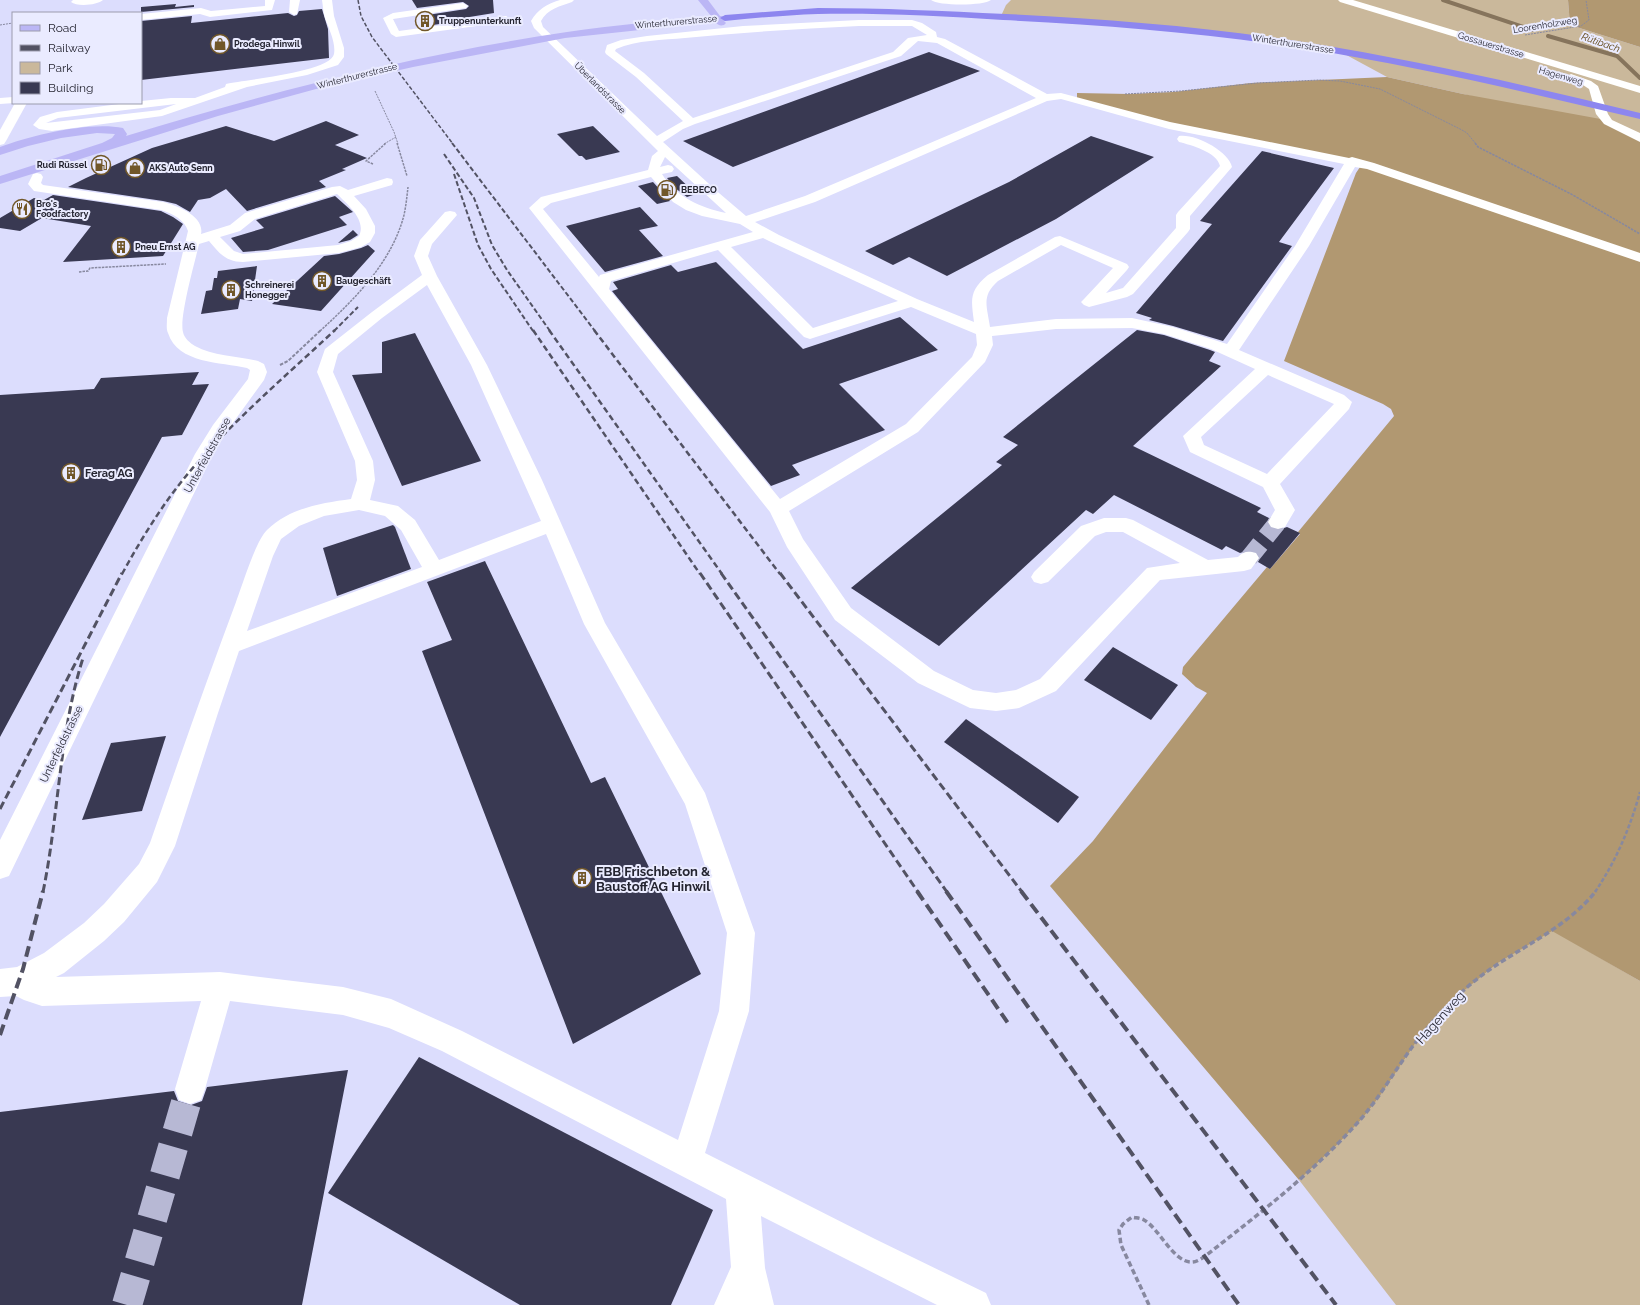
<svg xmlns="http://www.w3.org/2000/svg" width="1640" height="1305" font-family="Raleway,sans-serif">
<rect width="100%" height="100%" fill="#dcddfd"/>
<g fill="#cab89b">
<path d="M1011,0H1568L1570,25L1640,47V138L1463,94L1387,77L1339,51L1255,38L1001,16L1006,5Z"/>
<path d="M1552,930L1640,981V1305H1396L1299,1180L1336,1146L1362,1119L1380,1096L1419,1038L1454,999L1498,963Z"/>
</g>
<g fill="#b19871">
<path d="M1568,0H1640V47L1570,25Z"/>
<path d="M1387,77L1463,94L1606,120L1640,138V981L1552,931L1498,963L1454,999L1419,1038L1380,1096L1362,1119L1336,1146L1299,1180L1050,886L1093,841L1207,693L1196,687L1182,674L1183,667L1267,567L1270,569L1300,534L1298,532L1394,416L1391,409L1383,404L1284,361L1356,173L1362,164L1239,140L1077,100V93L1129,94L1173,92L1251,83Z"/>
</g>
<g fill="none" stroke-linecap="round" stroke-linejoin="round">
<g stroke="#86745c" stroke-width="4">
<path d="M1443,0L1532,30"/>
<path d="M1548,36L1617,56L1640,78"/>
</g>
</g>
<g fill="#393952">
<path d="M412,0H493L494,13L451,20L453,22L426,26L421,16L466,9L469,6L463,2L417,8Z"/>
<path d="M176,4L175,7L194,5V7L141,12V7Z"/>
<path d="M322,9L328,29L329,58L141,80V21L192,16L191,23L288,13L294,16L297,15L299,11Z"/>
<path d="M929,52L980,71L733,167L683,141Z"/>
<path d="M326,121L359,135L335,145L367,158L342,169L346,170L319,181L326,187L247,211L226,189L210,198L198,200L190,212L176,204L163,201L68,187L86,178L152,148L226,126L274,141Z"/>
<path d="M593,126L620,152L586,160L582,156H579L557,134Z"/>
<path d="M1091,136L1154,157L1056,219L947,276L909,257L893,265L865,251L1009,182Z"/>
<path d="M1262,151L1334,168L1279,242L1292,246L1223,341L1173,326L1149,320L1152,318L1136,313L1212,224L1200,221Z"/>
<path d="M677,176L696,194L687,197L675,188L667,178Z"/>
<path d="M653,182L670,201L657,204L638,186Z"/>
<path d="M53,195L161,211L173,217L183,224L163,256L63,262L91,226L42,218L20,231L0,228V218L34,198L44,200Z"/>
<path d="M335,196L353,212L339,217L347,225L268,250L243,252L231,238L264,228L256,220Z"/>
<path d="M640,207L658,226L639,230L663,256L605,272L566,226Z"/>
<path d="M353,230L358,235L350,240L338,243Z"/>
<path d="M368,245L375,251L321,311L272,304L324,256L339,254L361,248Z"/>
<path d="M716,262L803,349L900,317L938,350L839,384L885,430L792,465L800,475L771,486L612,291L618,289L613,282L671,265L678,272Z"/>
<path d="M257,266L252,301L240,299L238,309L201,314L206,291L212,290L214,278H217L218,271Z"/>
<path d="M1137,330L1164,335L1210,350L1215,352L1209,361L1221,366L1133,446L1261,508L1257,512L1269,518L1267,523L1271,528L1278,530L1287,527L1300,533L1270,569L1258,562L1260,557L1256,552L1246,551L1240,553L1226,546L1222,550L1114,495L1093,514L1086,510L939,646L851,588L1002,465L996,462L1018,445L1003,437Z"/>
<path d="M415,333L481,461L402,486L352,375L382,373V342Z"/>
<path d="M199,372L192,385L209,384L182,435L162,437L0,737V395L94,389L101,378Z"/>
<path d="M393,525L395,527L411,569L337,596L323,548Z"/>
<path d="M485,561L591,783L605,777L701,974L573,1044L422,651L452,640L427,582Z"/>
<path d="M1113,647L1178,685L1151,720L1084,680Z"/>
<path d="M966,719L1079,797L1058,823L944,742Z"/>
<path d="M166,736L142,811L82,820L111,743Z"/>
<path d="M419,1057L713,1210L671,1305H520L328,1193Z"/>
<path d="M348,1070L302,1305H0V1112L174,1091L178,1101L191,1105L202,1101L207,1087Z"/>
</g>
<g fill="none" stroke-linecap="round" stroke-linejoin="round">
<path stroke="#b7b8d4" stroke-width="18" stroke-dasharray="18 9" stroke-linecap="butt" d="M1249,558L1278,522"/>
<path stroke="#b7b8d4" stroke-width="30" stroke-dasharray="30 15" stroke-linecap="butt" d="M127,1305L190,1089"/>
<g stroke="#87889f" stroke-width="1" stroke-dasharray="2 1" stroke-linecap="butt">
<path d="M0,25L13,23"/>
<path d="M1525,35L1581,26L1589,20L1586,0"/>
<path d="M375,91L394,132L398,144"/>
<path d="M1125,94L1181,91L1257,83L1319,80L1340,81L1380,89L1462,130L1467,133L1476,144"/>
<path d="M384,144L396,137"/>
</g>
<g stroke="#87889f" stroke-width="1.5" stroke-dasharray="2.5 1" stroke-linecap="butt">
<path d="M397,143L407,176"/>
<path d="M1475,143L1478,147L1573,195L1640,234"/>
<path d="M373,164L366,161L386,143"/>
<path d="M79,272L88,271L90,268L166,264"/>
<path d="M320,331C355,299 392,262 404,215C406,206 407,196 408,187"/>
</g>
<path stroke="#87889f" stroke-width="2" stroke-dasharray="3.5 1.5" stroke-linecap="butt" d="M280,365L288,361L321,330"/>
<path stroke="#87889f" stroke-width="2.5" stroke-dasharray="4 2" stroke-linecap="butt" d="M1595,892C1616,861 1630,828 1640,792"/>
<path stroke="#87889f" stroke-width="3.5" stroke-dasharray="5.5 3" stroke-linecap="butt" d="M1149,1305L1121,1245L1119,1230L1123,1224L1132,1217C1136,1218 1141,1218 1144,1220C1160,1229 1174,1264 1193,1262C1196,1262 1201,1259 1204,1257C1259,1214 1314,1172 1360,1120C1380,1097 1395,1070 1413,1046C1428,1026 1445,1007 1464,990C1505,952 1561,935 1596,891"/>
<g fill="#fff" fill-rule="evenodd">
<path d="M73,0H103C98,5 77,7 71,2Z"/>
<path d="M265,0H275L272,10L210,17L200,14L141,20V14L201,8L211,11L265,6Z"/>
<path d="M290,0H300L297,14L294,15L289,12Z"/>
<path d="M322,0H332L334,16L344,48V57L338,65L307,75L247,87L162,116L52,131L39,129L33,125L40,117L57,112L127,103H141V101L171,98H195L225,87L226,84C243,80 331,72 334,54C336,43 329,29 325,18C323,12 323,6 322,0ZM176,104L160,110L46,123L58,118Z"/>
<path d="M560,0H574L572,2C561,6 547,9 541,21L543,27L657,136L683,121L636,77L606,54L605,52L607,45L621,40L647,36L743,26L859,20H912L922,23L936,32L937,37L945,39L1047,94L1061,93L1170,122L1349,158L1352,157L1374,163L1640,253V262L1367,169L1355,167L1309,246L1239,350L1344,395L1352,402L1349,409L1280,484L1295,510L1285,527L1278,529L1271,527L1268,522L1275,510L1263,487L1190,452L1183,436L1255,369L1211,349L1164,334L1132,328L1056,329L992,336L993,345L985,362L918,432L789,511L803,539L851,608L934,671L973,690L996,693L1016,690L1040,679L1147,568L1180,563L1123,532H1106L1095,536L1048,582L1041,584L1034,582L1031,577L1034,572L1081,526L1104,518H1126L1133,520L1208,560L1238,557C1244,551 1248,551 1256,553L1259,558L1251,569L1244,571L1160,580L1056,691L1019,708L996,711L970,708L918,683L835,620L787,547L770,512L529,208L541,197L648,170L652,156L658,151L534,28L531,21C538,9 547,4 560,0ZM859,26H912L927,35L908,38L893,52L693,118L644,73L615,51L616,49C637,40 663,40 685,38C743,32 801,29 859,26ZM918,41L937,43L1036,98L805,196L746,216L719,193L663,142L683,129L695,124L901,56ZM1061,99L1169,129L1344,164L1295,246L1227,344L1173,327L1132,318L1056,319L990,327C987,306 981,296 998,281L1061,245L1113,268L1084,299L1081,302L1084,305L1089,307L1127,297L1133,294L1188,232L1190,229V216L1232,167C1229,151 1194,133 1179,136L1177,139L1179,142C1191,145 1217,152 1220,166L1178,212L1176,215V228L1123,288L1106,293L1127,270L1129,267L1127,264L1060,236L1055,237L988,275C969,291 971,299 974,322L917,299L779,235L755,222L815,202L1047,101ZM665,157L726,213C701,208 676,197 662,174L672,172L674,169L672,166L668,165L660,167ZM651,177L673,202L686,210L702,216L740,224L753,232L600,275L599,277L543,209L551,203ZM763,238L769,241L898,301L813,328L731,247ZM718,250L804,337L810,339L816,337L911,307L976,334L977,345L972,357L906,424L780,499L609,289L611,281ZM1268,375L1334,404L1267,474L1204,445L1201,437Z"/>
<path d="M931,0H991C984,6 938,6 931,0Z"/>
<path d="M1338,0H1353L1640,86V93L1340,2Z"/>
<path d="M463,3L468,6L466,8L393,19L399,31L506,16L511,19L506,22L396,37L391,34L383,18L393,13Z"/>
<path d="M1571,74L1591,81L1598,86L1608,114L1612,120L1640,133V142L1604,124L1596,114L1589,89L1583,85L1567,79L1566,77Z"/>
<path d="M13,97V103H14L0,104V98Z"/>
<path d="M15,103H27L6,141L4,144L0,145V130Z"/>
<path d="M37,173L41,174L43,177L41,183L43,185L163,202C176,205 205,216 201,234L230,225L245,213L332,187L340,186L348,190L387,178L392,179L393,182L392,185L354,196L366,209L375,226V233L370,242L361,247L339,253L243,262C226,262 219,253 209,241L199,244C195,262 179,317 183,332C184,338 190,343 195,346C213,356 238,356 258,361L264,364L267,372L264,380L227,431L213,454L9,876L0,879V840L195,454L213,425L248,379L250,370L247,368C221,362 178,364 168,333C166,329 167,323 167,318L188,231C184,219 173,214 161,210L34,191L28,184L33,174ZM337,194C347,204 367,220 359,236L351,241L338,245L243,254L234,251L220,237L240,231L255,219Z"/>
<path d="M450,211L455,212L457,215L432,244L428,256L437,276L487,365L542,480L605,623L705,793L755,933L749,1011L705,1153L875,1239L986,1293L991,1305H937L761,1216L765,1268L774,1305H714L731,1267L726,1199L442,1051L389,1028L343,1015L230,1001L205,1089L201,1100L190,1104L179,1100L175,1089L201,1001L42,1006L24,1000L16,996L0,997V969L17,967L44,953L84,923L104,904L139,864L150,843C178,762 206,682 236,602C242,586 256,540 267,530C289,508 322,503 351,499L357,480L355,461L317,372L325,349L372,312L422,275L414,256L420,240L445,212ZM427,285L471,365L541,521L439,560L415,520L398,506L370,500L375,480L373,461L333,372L338,354L382,318ZM359,510L385,516L401,530L422,567L247,631L273,556L281,539L299,526L324,516ZM546,534L584,624L685,804L727,933L719,1011L678,1140L462,1031L391,999L343,987L220,972L56,977L64,973L104,941L124,922L157,882L175,846L218,713L239,651Z"/>
</g>
<path fill="#bbb6f5" fill-rule="evenodd" d="M698,0H708L720,16H728L730,18L724,21L726,23L724,25C720,26 718,25 715,22L565,38L413,67L316,89L218,116L0,184V176L102,143L112,138L115,134L97,133L61,138L28,146L0,155V147C31,135 91,121 123,128L127,134L126,136C270,92 417,54 567,32C614,25 663,21 711,16Z"/>
<path fill="#8d86ef" fill-rule="evenodd" d="M818,8C881,8 944,11 1006,14C1107,19 1209,27 1309,43C1421,61 1530,86 1640,113V119C1530,93 1420,67 1308,49C1207,33 1105,25 1003,20C942,16 880,13 818,14C787,15 756,18 725,21L720,18L725,15Z"/>
<path stroke="#525263" stroke-width="1.5" stroke-dasharray="4 2" stroke-linecap="butt" d="M358,0L361,16L372,37L453,144"/>
<g stroke="#525263" stroke-width="2" stroke-dasharray="5 2.5" stroke-linecap="butt">
<path d="M452,143L595,331"/>
<path d="M444,154L474,198L492,245L507,270L550,331"/>
<path d="M454,174L478,245L491,269L533,331"/>
<path d="M334,331L358,307"/>
</g>
<g stroke="#525263" stroke-width="2.5" stroke-dasharray="6 3.5" stroke-linecap="butt">
<path d="M533,330L700,574"/>
<path d="M549,330L722,574"/>
<path d="M594,330L780,574"/>
<path d="M122,574C144,534 168,495 199,461C241,414 289,373 335,330"/>
</g>
<g stroke="#525263" stroke-width="3" stroke-dasharray="8 4" stroke-linecap="butt">
<path d="M700,573L918,892"/>
<path d="M721,573L947,892"/>
<path d="M780,573L1022,892"/>
<path d="M0,809L122,573"/>
<path d="M43,892C59,814 59,734 83,658"/>
</g>
<g stroke="#525263" stroke-width="4" stroke-dasharray="11 5.5" stroke-linecap="butt">
<path d="M917,891L1010,1026"/>
<path d="M946,891L1239,1305"/>
<path d="M1021,891L1336,1305"/>
<path d="M0,1035L23,969L43,891"/>
</g>
</g>
<defs>
<symbol id="building-ring" viewBox="-11 -11 22 22"><circle r="9.5" fill="#eaebff" stroke="#715729" stroke-width="1.5"/><path d="M-4-6H4V6H1V3H-1V6H-4ZM-2.5-4.3h1.7v1.8h-1.7ZM.8-4.3h1.7v1.8H.8ZM-2.5-1h1.7V.8h-1.7ZM.8-1h1.7V.8H.8Z" fill="#715729"/></symbol>
<symbol id="shop-ring" viewBox="-11 -11 22 22"><circle r="9.5" fill="#eaebff" stroke="#715729" stroke-width="1.5"/><path d="M-5-2.5h2.3a2.7 3.5 0 0 1 5.4 0H5L5.5 6h-11ZM-1.5-2.5h3a1.5 2.3 0 0 0-3 0Z" fill="#715729"/></symbol>
<symbol id="fuel-ring" viewBox="-11 -11 22 22"><circle r="9.5" fill="#eaebff" stroke="#715729" stroke-width="1.5"/><path d="M-5.5-6h7V0h2V4h1.3V-2.5L3-4.5l.8-.8L6-3V5H2.5V1h-1V6h-7ZM-4.2-4.7v3.2H.2V-4.7Z" fill="#715729"/></symbol>
<symbol id="restaurant-ring" viewBox="-11 -11 22 22"><circle r="9.5" fill="#eaebff" stroke="#715729" stroke-width="1.5"/><path d="M-5-6h1v4h1v-4h1v4h1v-4h1v5L-1.5 .5V6h-2V.5L-5-1ZM5-6V6H3V1.5H1.5Q1.5-4 5-6Z" fill="#715729"/></symbol>
</defs>
<g fill-rule="evenodd">
<use href="#building-ring" x="414" y="10" width="22" height="22"/>
<use href="#shop-ring" x="209" y="33" width="22" height="22"/>
<use href="#fuel-ring" x="90" y="154" width="22" height="22"/>
<use href="#shop-ring" x="124" y="157" width="22" height="22"/>
<use href="#fuel-ring" x="656" y="179" width="22" height="22"/>
<use href="#restaurant-ring" x="11" y="198" width="22" height="22"/>
<use href="#building-ring" x="110" y="236" width="22" height="22"/>
<use href="#building-ring" x="311" y="270" width="22" height="22"/>
<use href="#building-ring" x="220" y="279" width="22" height="22"/>
<use href="#building-ring" x="60" y="462" width="22" height="22"/>
<use href="#building-ring" x="571" y="867" width="22" height="22"/>
</g>
<g text-anchor="middle" stroke-width="4" stroke-linejoin="round" paint-order="stroke">
<g font-size="9" font-weight="bold" fill="#252531" stroke="#eaebff" text-anchor="start">
<text x="439" y="24">Truppenunterkunft</text>
<text x="234" y="47">Prodega Hinwil</text>
<text x="87" y="168" text-anchor="end">Rudi Rüssel</text>
<text x="149" y="171">AKS Auto Senn</text>
<text x="681" y="193">BEBECO</text>
<text x="36" y="207">Bro's<tspan x="36" dy="10">Foodfactory</tspan></text>
<text x="135" y="250">Pneu Ernst AG</text>
<text x="336" y="284">Baugeschäft</text>
<text x="245" y="288">Schreinerei<tspan x="245" dy="10">Honegger</tspan></text>
</g>
<g font-size="9" fill="#252531" stroke="#eaebff">
<text transform="translate(676 22) rotate(-5)" y="3">Winterthurerstrasse</text>
<text transform="translate(1545 25) rotate(-9)" y="3">Loorenholzweg</text>
<text transform="translate(1293 44) rotate(9)" y="3">Winterthurerstrasse</text>
<text transform="translate(1491 45) rotate(17)" y="3">Gossauerstrasse</text>
<text transform="translate(357 76) rotate(-14)" y="3">Winterthurerstrasse</text>
<text transform="translate(1561 76) rotate(16)" y="3">Hagenweg</text>
<text transform="translate(600 88) rotate(45)" y="3">Überlandstrasse</text>
</g>
<g font-size="10" font-style="italic" fill="#5d4311" stroke="#eaebff">
<text transform="translate(1601 42) rotate(19)" y="4">Rütibach</text>
</g>
<g font-size="11" fill="#252531" stroke="#eaebff">
<text transform="translate(207 455) rotate(-61)" y="4">Unterfeldstrasse</text>
<text transform="translate(61 744) rotate(-64)" y="4">Unterfeldstrasse</text>
</g>
<g font-size="11" font-weight="bold" fill="#252531" stroke="#eaebff" text-anchor="start">
<text x="85" y="477">Ferag AG</text>
</g>
<g font-size="13" font-weight="bold" fill="#252531" stroke="#eaebff" text-anchor="start">
<text x="596" y="876">FBB Frischbeton &amp;<tspan x="596" dy="15">Baustoff AG Hinwil</tspan></text>
</g>
<g font-size="13" fill="#252531" stroke="#eaebff">
<text transform="translate(1440 1017) rotate(-48)" y="5">Hagenweg</text>
</g>
</g>
<rect x="12" y="12" width="130" height="92" fill="#eaebff" stroke="#9b9cad"/>
<rect x="20" y="25" width="20" height="6" fill="#bbb6f5" stroke="#9b9cad"/>
<text x="48" y="32" font-size="12" fill="#252531">Road</text>
<rect x="20" y="45" width="20" height="6" fill="#525263" stroke="#9b9cad"/>
<text x="48" y="52" font-size="12" fill="#252531">Railway</text>
<rect x="20" y="62" width="20" height="12" fill="#cab89b" stroke="#9b9cad"/>
<text x="48" y="72" font-size="12" fill="#252531">Park</text>
<rect x="20" y="82" width="20" height="12" fill="#393952" stroke="#9b9cad"/>
<text x="48" y="92" font-size="12" fill="#252531">Building</text>
</svg>
